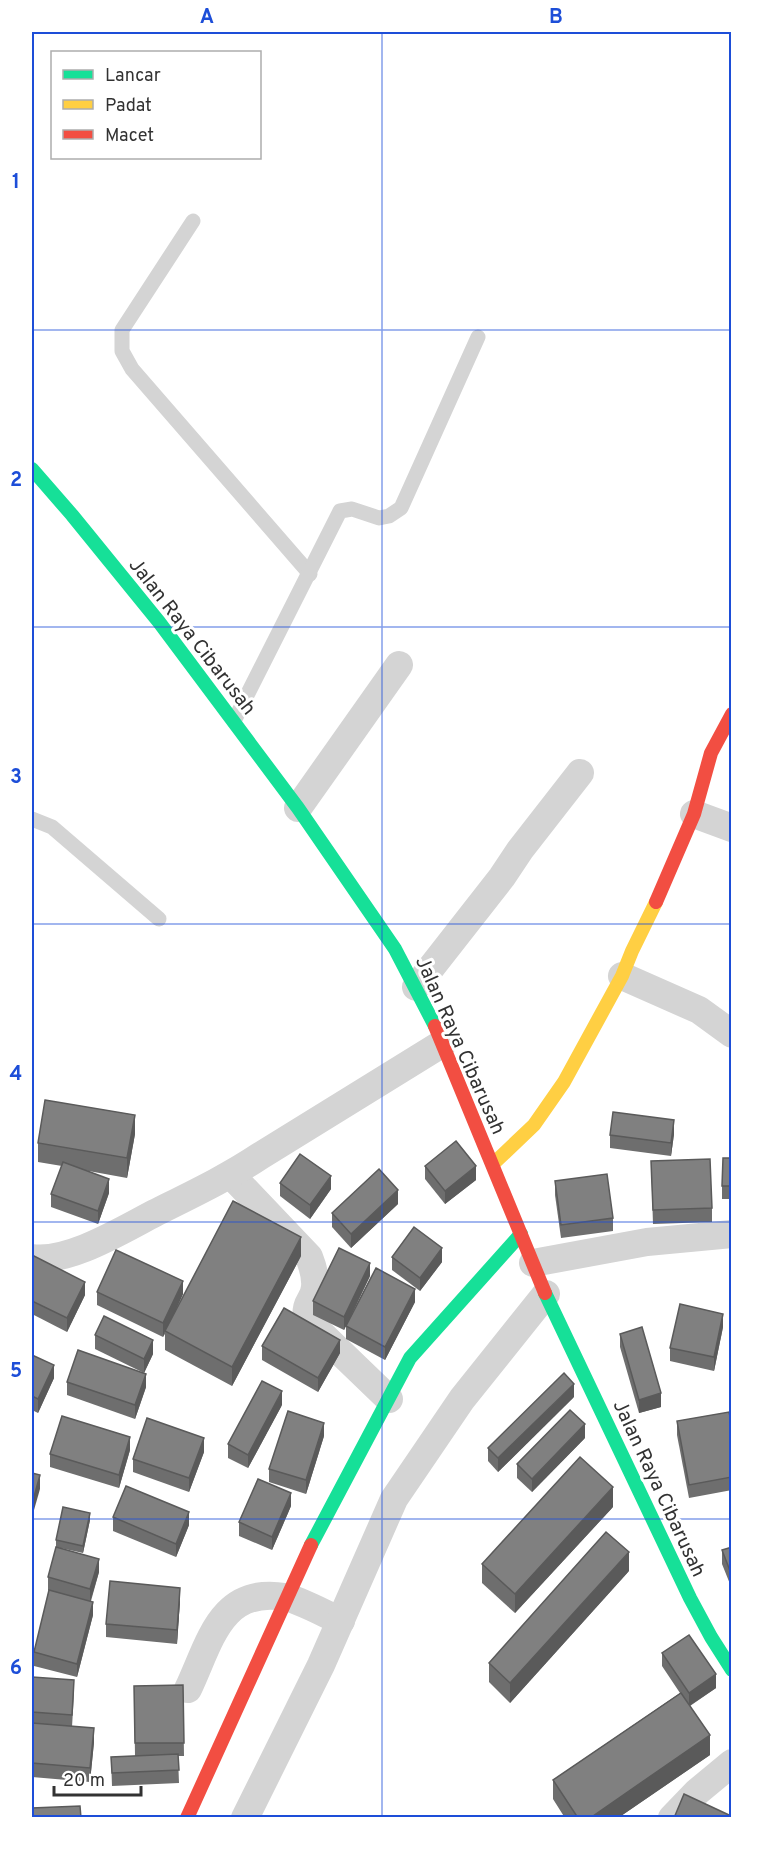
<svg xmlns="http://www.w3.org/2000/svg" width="763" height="1849" font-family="Overpass,sans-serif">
<rect width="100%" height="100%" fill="#fff"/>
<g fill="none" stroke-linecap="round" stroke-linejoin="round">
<g stroke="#d4d4d4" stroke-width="15">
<path d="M193,221L122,330V351L132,369L310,574"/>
<path d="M234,721L340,511L352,509L379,518L389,516L401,508L478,337"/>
<path d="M32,819L52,827L159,919"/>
</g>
<g stroke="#d4d4d4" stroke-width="28">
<path d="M298,808L399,665"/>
<path d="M694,814L732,828"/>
<path d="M622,976L699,1010L732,1034"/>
<path d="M416,987L502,877L520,850L580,773"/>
<path d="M231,1175L309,1257C313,1267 316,1276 315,1287C314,1301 304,1301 307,1320L389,1399"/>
<path d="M32,1258C69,1263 122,1230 155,1213C191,1195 227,1178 260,1156L443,1043"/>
<path d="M533,1263L647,1242L732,1234"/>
<path d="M188,1689C210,1643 220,1586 285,1597C300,1600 325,1614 341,1621"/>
<path d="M245,1818L321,1665L394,1499L462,1399L546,1294"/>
<path d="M672,1818L697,1792L732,1763"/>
</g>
<g stroke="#16e098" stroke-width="14">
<path d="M32,469L72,515L159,622L298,808L395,949L435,1026"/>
<path d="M545,1293L690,1598L711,1637L732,1670"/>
<path d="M311,1545L410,1358L521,1234"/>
</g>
<path stroke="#ffcf43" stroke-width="14" d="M493,1164L534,1125L564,1082L622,976L632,951L656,902"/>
<g stroke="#f24e42" stroke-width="14">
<path d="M656,902L694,814L711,753L732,714"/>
<path d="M435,1026L545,1293"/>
<path d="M187,1818L311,1545"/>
</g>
</g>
<g fill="#6e6e6e">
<path d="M135,1134L127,1178L83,1170L109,1193L98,1224L51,1207V1194L62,1166L38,1162V1143Z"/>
<path d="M674,1134L671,1156L610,1148V1135Z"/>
<path d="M732,1158V1199H722V1186Z"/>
<path d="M651,1161L712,1208V1222L653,1224Z"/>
<path d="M425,1166L476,1180L445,1204L425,1179Z"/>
<path d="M555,1181L613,1218V1231L561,1238L555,1195Z"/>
<path d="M280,1183L331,1189L310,1219L280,1196Z"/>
<path d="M398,1204L351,1248L332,1227V1213Z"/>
<path d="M32,1255L85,1295L67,1332L32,1314Z"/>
<path d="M301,1256L232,1386L165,1350V1334L163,1337L97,1305V1292L183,1294L176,1309Z"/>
<path d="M392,1257L442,1262L420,1291L392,1270Z"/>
<path d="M370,1276L352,1314L415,1302L385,1360L346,1339V1326L344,1330L313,1315V1301Z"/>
<path d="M723,1327L714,1371L670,1361V1348Z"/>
<path d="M620,1334L661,1407L639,1413L620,1347Z"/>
<path d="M95,1335L153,1354L144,1373L95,1349Z"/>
<path d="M262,1346L340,1353L318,1392L262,1360Z"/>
<path d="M32,1355L54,1378L38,1413L32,1410Z"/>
<path d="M67,1382L146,1387L135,1419L67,1395Z"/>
<path d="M574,1397L498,1472L488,1461V1448Z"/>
<path d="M282,1405L248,1468L228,1458V1444Z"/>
<path d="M677,1421L732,1425V1490L689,1498L677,1435Z"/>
<path d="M324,1436L306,1494L269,1482V1469Z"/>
<path d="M585,1438L532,1492L517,1478V1464Z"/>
<path d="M130,1450L119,1488L50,1467V1454Z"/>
<path d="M204,1452L189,1492L133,1472V1459Z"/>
<path d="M291,1506L272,1550L239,1536V1522Z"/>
<path d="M613,1507L515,1613L482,1583V1564Z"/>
<path d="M113,1517L189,1525L176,1557L113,1531Z"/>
<path d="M90,1520L83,1553L56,1547L99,1572L91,1601L93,1615L77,1677L34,1666V1652L49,1591L48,1590V1577L56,1547V1540Z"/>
<path d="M732,1547V1589L722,1564V1550Z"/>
<path d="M629,1571L510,1703L489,1682V1663Z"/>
<path d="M180,1601L177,1644L106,1637V1624Z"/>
<path d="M662,1653L716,1688L690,1706L710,1755L618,1818H565L553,1799V1780L680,1693L662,1666Z"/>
<path d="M32,1677L74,1693L72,1727L94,1742L90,1782L32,1777Z"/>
<path d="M183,1685L184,1756H178L179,1783L112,1786L111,1757L135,1756L134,1686Z"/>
</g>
<g fill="#5a5a5a">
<path d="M135,1115V1134L127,1178V1158Z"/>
<path d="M674,1120V1134L671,1156V1143Z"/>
<path d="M476,1166V1180L445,1204V1191Z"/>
<path d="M331,1176V1189L310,1219V1205Z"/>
<path d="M109,1179V1193L98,1224V1211Z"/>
<path d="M398,1190V1204L351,1248V1234Z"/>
<path d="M301,1237V1256L232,1386V1367Z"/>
<path d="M442,1248V1262L420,1291V1278Z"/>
<path d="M370,1263V1276L344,1330V1317Z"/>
<path d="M183,1281V1294L166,1332L165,1331L163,1337V1323Z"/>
<path d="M85,1282V1295L67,1332V1318Z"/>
<path d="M415,1289V1302L385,1360V1347Z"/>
<path d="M723,1314V1327L714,1371V1357Z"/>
<path d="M153,1340V1354L144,1373V1359Z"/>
<path d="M340,1340V1353L318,1392V1378Z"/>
<path d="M54,1365V1378L38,1413V1399Z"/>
<path d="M146,1374V1387L135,1419V1405Z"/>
<path d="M574,1384V1397L498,1472V1458Z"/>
<path d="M282,1391V1405L248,1468V1455Z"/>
<path d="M661,1393V1407L639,1413V1400Z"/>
<path d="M324,1423V1436L306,1494V1480Z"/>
<path d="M585,1424V1438L532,1492V1479Z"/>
<path d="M130,1437V1450L119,1488V1475Z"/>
<path d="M204,1438V1452L189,1492V1478Z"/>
<path d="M40,1475V1489L32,1517V1504Z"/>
<path d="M613,1487V1507L515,1613V1594Z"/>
<path d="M291,1493V1506L272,1550V1537Z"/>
<path d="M189,1512V1525L176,1557V1544Z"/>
<path d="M90,1513V1520L83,1553V1546Z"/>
<path d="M629,1552V1571L510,1703V1683Z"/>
<path d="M99,1559V1572L90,1602V1589Z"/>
<path d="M180,1588V1601L177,1644V1630Z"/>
<path d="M93,1602V1615L77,1677V1664Z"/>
<path d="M716,1674V1688L689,1706V1693Z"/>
<path d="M94,1728V1742L90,1782V1768Z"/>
<path d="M710,1735V1755L618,1818H590Z"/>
</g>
<g fill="#808080" stroke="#5a5a5a" stroke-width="1.5">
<path d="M45,1100L135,1115L127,1158L38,1143Z"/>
<path d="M613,1112L674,1120L671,1143L610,1135Z"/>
<path d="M456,1141L476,1166L445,1191L425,1166Z"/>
<path d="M300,1154L331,1176L310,1205L280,1183Z"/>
<path d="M723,1158H732V1186H722Z"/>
<path d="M710,1159L712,1208L653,1210L651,1161Z"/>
<path d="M63,1162L109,1179L98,1211L51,1194Z"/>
<path d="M379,1169L398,1190L351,1234L332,1213Z"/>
<path d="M607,1174L613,1218L561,1225L555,1181Z"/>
<path d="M233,1201L301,1237L232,1367L165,1331Z"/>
<path d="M414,1227L442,1248L420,1278L392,1257Z"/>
<path d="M730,1247H732V1281Z"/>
<path d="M339,1248L370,1263L344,1317L313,1301Z"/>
<path d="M116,1250L183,1281L163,1323L97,1292Z"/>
<path d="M32,1255L85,1282L67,1318L32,1301Z"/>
<path d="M376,1268L415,1289L385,1347L346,1326Z"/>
<path d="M680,1304L723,1314L714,1357L670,1348Z"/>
<path d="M284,1308L340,1340L318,1378L262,1346Z"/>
<path d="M104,1316L153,1340L144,1359L95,1335Z"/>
<path d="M642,1327L661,1393L639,1400L620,1334Z"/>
<path d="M78,1350L146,1374L135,1405L67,1382Z"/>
<path d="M32,1355L54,1365L38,1399L32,1396Z"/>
<path d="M564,1373L574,1384L498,1458L488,1448Z"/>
<path d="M262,1381L282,1391L248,1455L228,1444Z"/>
<path d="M570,1410L585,1424L532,1479L517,1464Z"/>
<path d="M288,1411L324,1423L306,1480L269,1469Z"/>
<path d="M729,1412L732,1425V1477L689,1485L677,1421Z"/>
<path d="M62,1416L130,1437L119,1475L50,1454Z"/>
<path d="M147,1418L204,1438L189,1478L133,1459Z"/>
<path d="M580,1457L613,1487L515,1594L482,1564Z"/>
<path d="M32,1473L40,1475L32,1504Z"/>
<path d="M258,1479L291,1493L272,1537L239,1522Z"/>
<path d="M126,1486L189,1512L176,1544L113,1517Z"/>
<path d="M63,1507L90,1513L83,1546L56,1540Z"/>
<path d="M606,1532L629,1552L510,1683L489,1663Z"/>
<path d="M56,1547L99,1559L90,1589L48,1577Z"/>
<path d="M732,1547V1576L722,1550Z"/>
<path d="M110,1581L180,1588L177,1630L106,1624Z"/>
<path d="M49,1590L93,1602L77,1664L34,1652Z"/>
<path d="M689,1635L716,1674L689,1693L662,1653Z"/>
<path d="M32,1677L74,1680L72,1715L32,1712Z"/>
<path d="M183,1685L184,1743H135L134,1686Z"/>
<path d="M681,1693L710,1735L590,1818H578L553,1780Z"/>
<path d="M32,1723L94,1728L90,1768L32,1763Z"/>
<path d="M178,1754L179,1770L112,1773L111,1757Z"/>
<path d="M684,1794L729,1815L728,1818H674Z"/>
<path d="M80,1806L81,1818H32V1808Z"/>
</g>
<path fill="none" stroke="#1d4ed8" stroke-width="1.5" stroke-opacity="0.55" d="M382,32V1818M32,330H732M32,627H732M32,924H732M32,1222H732M32,1519H732"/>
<g text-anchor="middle" stroke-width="6" stroke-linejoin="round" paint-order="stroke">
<g font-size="20" fill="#323232" stroke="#fff">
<text transform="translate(193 636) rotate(52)" y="7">Jalan Raya Cibarusah</text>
<text transform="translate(461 1045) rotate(66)" y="7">Jalan Raya Cibarusah</text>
<text transform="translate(660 1488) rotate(65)" y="7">Jalan Raya Cibarusah</text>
</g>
</g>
<rect width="763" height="1849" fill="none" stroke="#ffffff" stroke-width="66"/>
<rect x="51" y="51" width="210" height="108" fill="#ffffff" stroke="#adadad" stroke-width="1.5"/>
<rect x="63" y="70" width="30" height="9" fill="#16e098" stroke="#adadad" stroke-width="1.5"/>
<text x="105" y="81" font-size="18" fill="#323232">Lancar</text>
<rect x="63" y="100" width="30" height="9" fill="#ffcf43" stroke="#adadad" stroke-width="1.5"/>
<text x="105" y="111" font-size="18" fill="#323232">Padat</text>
<rect x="63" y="130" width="30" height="9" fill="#f24e42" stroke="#adadad" stroke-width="1.5"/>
<text x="105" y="141" font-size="18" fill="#323232">Macet</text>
<path d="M54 1786v9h87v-9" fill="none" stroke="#323232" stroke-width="3"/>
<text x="63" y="1786" font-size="18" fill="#323232" stroke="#ffffff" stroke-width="4.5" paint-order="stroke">20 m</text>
<rect x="33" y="33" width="697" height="1783" fill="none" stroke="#1d4ed8" stroke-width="2"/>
<g font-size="20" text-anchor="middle" font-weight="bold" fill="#1d4ed8">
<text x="207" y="23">A</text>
<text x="556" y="23">B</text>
<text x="16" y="188">1</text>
<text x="16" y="486">2</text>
<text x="16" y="783">3</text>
<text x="16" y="1080">4</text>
<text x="16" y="1377">5</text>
<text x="16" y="1674">6</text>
</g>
</svg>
